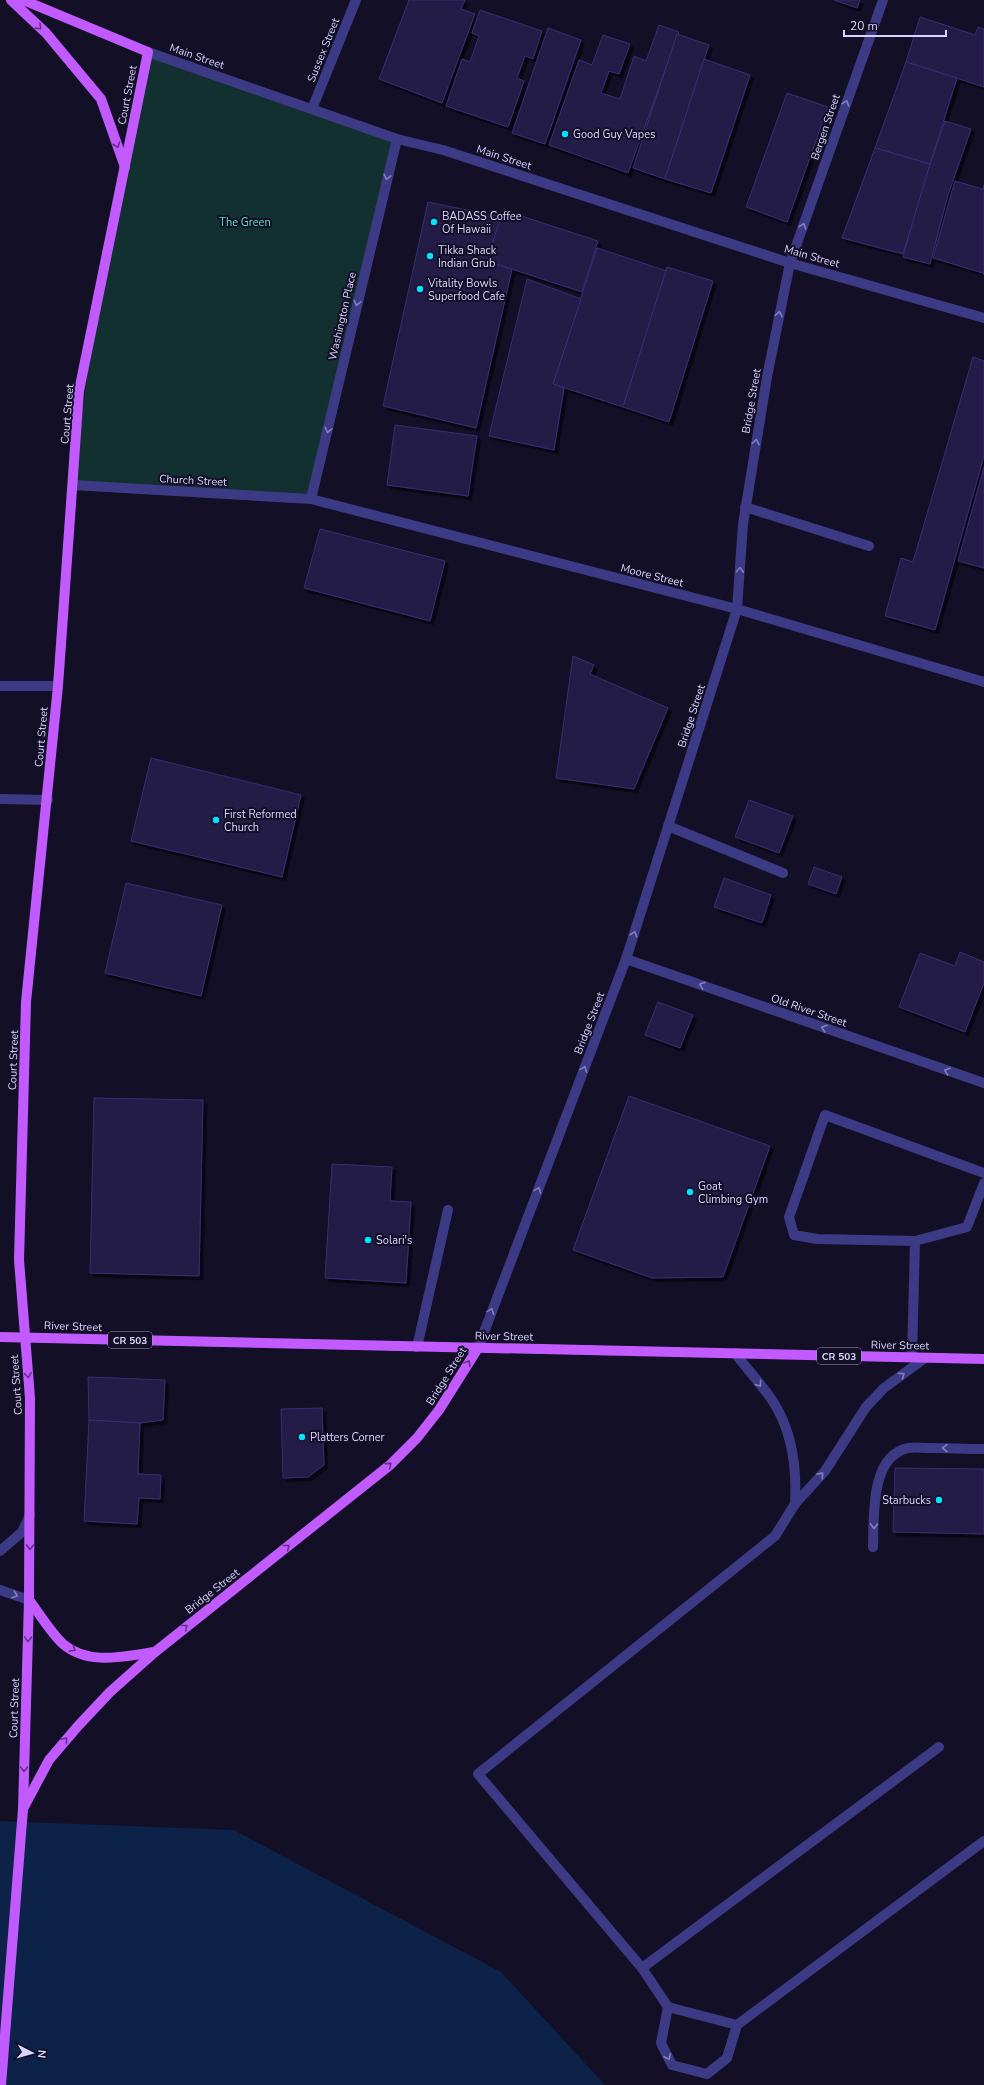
<svg xmlns="http://www.w3.org/2000/svg" width="984" height="2085" font-family="'Nunito Sans',sans-serif">
<defs>
<filter id="shadow"><feDropShadow dx="3.5" dy="3.5" stdDeviation="0" flood-color="#0009"/></filter>
</defs>
<rect width="100%" height="100%" fill="#130f26"/>
<path fill="#12302f" d="M148,52L397,139L311,499L73,485L99,287Z"/>
<path fill="#0c2248" d="M0,1821L234,1830L501,1972L605,2085H0Z"/>
<g fill="#241b47" stroke="#3b2d73" filter="url(#shadow)">
<path d="M409,0H465L461,9L475,14L442,103L379,79Z"/>
<path d="M834,0H860L857,8Z"/>
<path d="M480,10L542,31L533,59L525,56L517,78L524,81L508,127L446,106L462,59L470,62L479,36L472,33Z"/>
<path d="M920,17L975,35L978,27L984,29V87L906,62Z"/>
<path d="M659,25L679,32L628,173L549,145L579,60L592,65L603,35L630,44L619,74L609,71L601,93L620,99L634,56L646,61Z"/>
<path d="M548,28L581,40L545,144L512,133Z"/>
<path d="M677,34L709,45L665,179L633,168Z"/>
<path d="M704,59L750,75L711,193L665,179Z"/>
<path d="M906,62L957,78L930,164L875,148Z"/>
<path d="M787,93L828,107L787,222L746,207Z"/>
<path d="M945,121L971,129L948,195L930,264L903,257L922,188Z"/>
<path d="M875,148L930,164L903,254L842,238Z"/>
<path d="M955,181L983,189L984,185V275L983,273L933,258Z"/>
<path d="M428,202L501,217L487,261L512,269L476,428L383,406Z"/>
<path d="M503,210L598,241L582,292L487,261Z"/>
<path d="M597,248L667,271L623,407L553,384Z"/>
<path d="M667,267L713,281L669,422L623,407Z"/>
<path d="M527,279L581,299L553,384L564,388L554,450L489,436Z"/>
<path d="M973,357L984,361V456L935,630L885,616L901,558L913,562Z"/>
<path d="M395,425L477,436L468,496L387,485Z"/>
<path d="M984,467V568L958,561Z"/>
<path d="M320,529L445,561L430,621L304,588Z"/>
<path d="M573,656L594,665L590,674L668,708L634,789L556,778Z"/>
<path d="M151,758L301,795L282,877L131,841Z"/>
<path d="M749,800L793,816L779,853L735,837Z"/>
<path d="M814,867L842,877L836,894L808,884Z"/>
<path d="M724,878L771,895L762,923L714,907Z"/>
<path d="M126,883L222,905L201,996L105,973Z"/>
<path d="M960,952L984,962V983L965,1032L899,1007L920,953L955,966Z"/>
<path d="M658,1002L693,1015L680,1048L645,1035Z"/>
<path d="M629,1096L770,1146L723,1277L652,1278L573,1250Z"/>
<path d="M94,1098L203,1100L199,1276L90,1273Z"/>
<path d="M332,1164L392,1167L390,1201L411,1202L406,1283L325,1278Z"/>
<path d="M88,1377L165,1380L163,1420L140,1423L89,1420Z"/>
<path d="M322,1408L324,1465L308,1477L283,1478L281,1409Z"/>
<path d="M89,1420L140,1423L138,1474L161,1475L160,1499L139,1498L137,1524L84,1521Z"/>
<path d="M895,1468L984,1469V1534L893,1532Z"/>
</g>
<g fill="none" stroke-linecap="round" stroke-linejoin="round">
<g stroke="#3d3a85" stroke-width="10">
<path d="M148,52L397,139L443,150L790,263L984,318"/>
<path d="M312,109L356,0"/>
<path d="M73,485L311,499L737,609L984,682"/>
<path d="M311,499L397,139"/>
<path d="M745,507L869,546"/>
<path d="M0,686H58"/>
<path d="M0,799L48,800"/>
<path d="M668,826L783,873"/>
<path d="M626,959L984,1083"/>
<path d="M915,1241L817,1239L794,1235L789,1217L825,1115L984,1173"/>
<path d="M417,1347L448,1210"/>
<path d="M478,1348L626,959L737,609L743,524L767,377L790,263L883,0"/>
<path d="M735,1353C747,1369 761,1384 772,1400C792,1430 797,1468 795,1504"/>
<path d="M912,1357L915,1241L967,1227L984,1183"/>
<path d="M925,1358L884,1388L866,1407L825,1471L795,1504L775,1536L478,1774L642,1968L939,1747"/>
<path d="M873,1547C874,1517 870,1456 908,1448C914,1447 922,1448 929,1448C947,1448 966,1449 984,1449"/>
<path d="M0,1551L22,1532L30,1515"/>
<path d="M0,1590L29,1600"/>
<path d="M642,1968L668,2007L737,2025L984,1841"/>
<path d="M668,2007L661,2043L672,2065L707,2074L727,2058L737,2025"/>
</g>
<g stroke="#c25bff" stroke-width="10">
<path d="M11,0L46,33L101,99L125,167"/>
<path d="M0,1337L984,1359"/>
<path d="M29,1600C39,1613 51,1633 63,1644C89,1666 124,1656 155,1652"/>
<path d="M24,1807L49,1760L78,1726L110,1692L155,1652L390,1465L417,1438L439,1410L478,1348"/>
<path d="M1,2085L23,1809L29,1600L30,1398L19,1260L26,1002L58,686L79,391L148,52L23,0"/>
</g>
</g>
<defs><path id="oneway-chevron" d="M-2-3.5L2.5 0L-2 3.5" fill="none" stroke-width="1.6" stroke-linecap="round" stroke-linejoin="round"/></defs>
<g stroke="#623188">
<use href="#oneway-chevron" transform="translate(39 27) rotate(44)"/>
<use href="#oneway-chevron" transform="translate(117 145) rotate(71)"/>
<use href="#oneway-chevron" transform="translate(468 1363) rotate(-58)"/>
<use href="#oneway-chevron" transform="translate(28 1375) rotate(84)"/>
<use href="#oneway-chevron" transform="translate(389 1465) rotate(-41)"/>
<use href="#oneway-chevron" transform="translate(30 1547) rotate(91)"/>
<use href="#oneway-chevron" transform="translate(287 1547) rotate(-38)"/>
<use href="#oneway-chevron" transform="translate(185 1627) rotate(-38)"/>
<use href="#oneway-chevron" transform="translate(28 1639) rotate(92)"/>
<use href="#oneway-chevron" transform="translate(73 1649) rotate(30)"/>
<use href="#oneway-chevron" transform="translate(65 1740) rotate(-50)"/>
<use href="#oneway-chevron" transform="translate(24 1769) rotate(92)"/>
</g>
<g stroke="#837fbc">
<use href="#oneway-chevron" transform="translate(846 103) rotate(-71)"/>
<use href="#oneway-chevron" transform="translate(387 177) rotate(103)"/>
<use href="#oneway-chevron" transform="translate(803 226) rotate(-71)"/>
<use href="#oneway-chevron" transform="translate(357 303) rotate(103)"/>
<use href="#oneway-chevron" transform="translate(779 314) rotate(-79)"/>
<use href="#oneway-chevron" transform="translate(328 430) rotate(103)"/>
<use href="#oneway-chevron" transform="translate(756 442) rotate(-81)"/>
<use href="#oneway-chevron" transform="translate(740 570) rotate(-86)"/>
<use href="#oneway-chevron" transform="translate(634 934) rotate(-72)"/>
<use href="#oneway-chevron" transform="translate(702 985) rotate(-161)"/>
<use href="#oneway-chevron" transform="translate(824 1028) rotate(-161)"/>
<use href="#oneway-chevron" transform="translate(584 1069) rotate(-69)"/>
<use href="#oneway-chevron" transform="translate(947 1071) rotate(-161)"/>
<use href="#oneway-chevron" transform="translate(538 1190) rotate(-69)"/>
<use href="#oneway-chevron" transform="translate(491 1311) rotate(-69)"/>
<use href="#oneway-chevron" transform="translate(902 1375) rotate(-37)"/>
<use href="#oneway-chevron" transform="translate(759 1384) rotate(52)"/>
<use href="#oneway-chevron" transform="translate(945 1448) rotate(-179)"/>
<use href="#oneway-chevron" transform="translate(821 1475) rotate(-48)"/>
<use href="#oneway-chevron" transform="translate(874 1526) rotate(91)"/>
<use href="#oneway-chevron" transform="translate(15 1595) rotate(19)"/>
<use href="#oneway-chevron" transform="translate(668 2057) rotate(64)"/>
</g>
<g fill="#00e5ff" stroke="#130f26" stroke-width="1.5">
<circle cx="565" cy="134" r="4"/>
<circle cx="434" cy="222" r="4"/>
<circle cx="430" cy="256" r="4"/>
<circle cx="420" cy="289" r="4"/>
<circle cx="216" cy="820" r="4"/>
<circle cx="690" cy="1192" r="4"/>
<circle cx="368" cy="1240" r="4"/>
<circle cx="302" cy="1437" r="4"/>
<circle cx="939" cy="1500" r="4"/>
</g>
<g text-anchor="middle" stroke-width="4" stroke-linejoin="round" paint-order="stroke">
<g fill="#130f26" stroke="#9e99be" stroke-width="1">
<rect x="108" y="1332" width="44" height="16" rx="3"/>
<rect x="817" y="1348" width="44" height="16" rx="3"/>
</g>
<g font-size="10" font-weight="bold" fill="#d9d4ff">
<text x="130" y="1344">CR 503</text>
<text x="839" y="1360">CR 503</text>
</g>
<g font-size="11" fill="#d9d4ff" stroke="#130f26">
<text transform="translate(323 50) rotate(-68)" y="4">Sussex Street</text>
<text transform="translate(197 56) rotate(19)" y="4">Main Street</text>
<text transform="translate(127 95) rotate(-79)" y="4">Court Street</text>
<text transform="translate(825 127) rotate(-71)" y="4">Bergen Street</text>
<text transform="translate(504 157) rotate(18)" y="4">Main Street</text>
<text transform="translate(812 256) rotate(16)" y="4">Main Street</text>
<text transform="translate(342 316) rotate(-77)" y="4">Washington Place</text>
<text transform="translate(751 401) rotate(-80)" y="4">Bridge Street</text>
<text transform="translate(67 414) rotate(-85)" y="4">Court Street</text>
<text transform="translate(193 480) rotate(3)" y="4">Church Street</text>
<text transform="translate(652 575) rotate(14)" y="4">Moore Street</text>
<text transform="translate(691 716) rotate(-72)" y="4">Bridge Street</text>
<text transform="translate(41 737) rotate(-85)" y="4">Court Street</text>
<text transform="translate(809 1010) rotate(19)" y="4">Old River Street</text>
<text transform="translate(589 1023) rotate(-69)" y="4">Bridge Street</text>
<text transform="translate(13 1060) rotate(-88)" y="4">Court Street</text>
<text transform="translate(73 1326) rotate(2)" y="4">River Street</text>
<text transform="translate(504 1336) rotate(1)" y="4">River Street</text>
<text transform="translate(900 1345) rotate(1)" y="4">River Street</text>
<text transform="translate(446 1376) rotate(-58)" y="4">Bridge Street</text>
<text transform="translate(16 1385) rotate(-94)" y="4">Court Street</text>
<text transform="translate(212 1591) rotate(-38)" y="4">Bridge Street</text>
<text transform="translate(14 1708) rotate(-88)" y="4">Court Street</text>
</g>
<g font-size="11" fill="#d9d4ff" stroke="#130f26" text-anchor="start">
<text x="573" y="138">Good Guy Vapes</text>
<text x="442" y="220">BADASS Coffee<tspan x="442" dy="13">Of Hawaii</tspan></text>
<text x="438" y="254">Tikka Shack<tspan x="438" dy="13">Indian Grub</tspan></text>
<text x="428" y="287">Vitality Bowls<tspan x="428" dy="13">Superfood Cafe</tspan></text>
<text x="224" y="818">First Reformed<tspan x="224" dy="13">Church</tspan></text>
<text x="698" y="1190">Goat<tspan x="698" dy="13">Climbing Gym</tspan></text>
<text x="376" y="1244">Solari's</text>
<text x="310" y="1441">Platters Corner</text>
<text x="931" y="1504" text-anchor="end">Starbucks</text>
</g>
<g font-size="11" fill="#5fe0c0" stroke="#130f26">
<text x="245" y="226">The Green</text>
</g>
</g>
<g transform="translate(32 2053) rotate(96)" stroke="#130f26" stroke-width="3" paint-order="stroke">
<path d="M0-3L7 15L0 10L-7 15Z" fill="#d9d4ff"/>
<text y="-6" font-size="11" font-weight="bold" text-anchor="middle" fill="#d9d4ff">N</text>
</g>
<path d="M844 30v6h102v-6" fill="none" stroke="#d9d4ff" stroke-width="2"/>
<text x="850" y="30" font-size="12" fill="#d9d4ff" stroke="#130f26" stroke-width="3" paint-order="stroke">20 m</text>
</svg>
